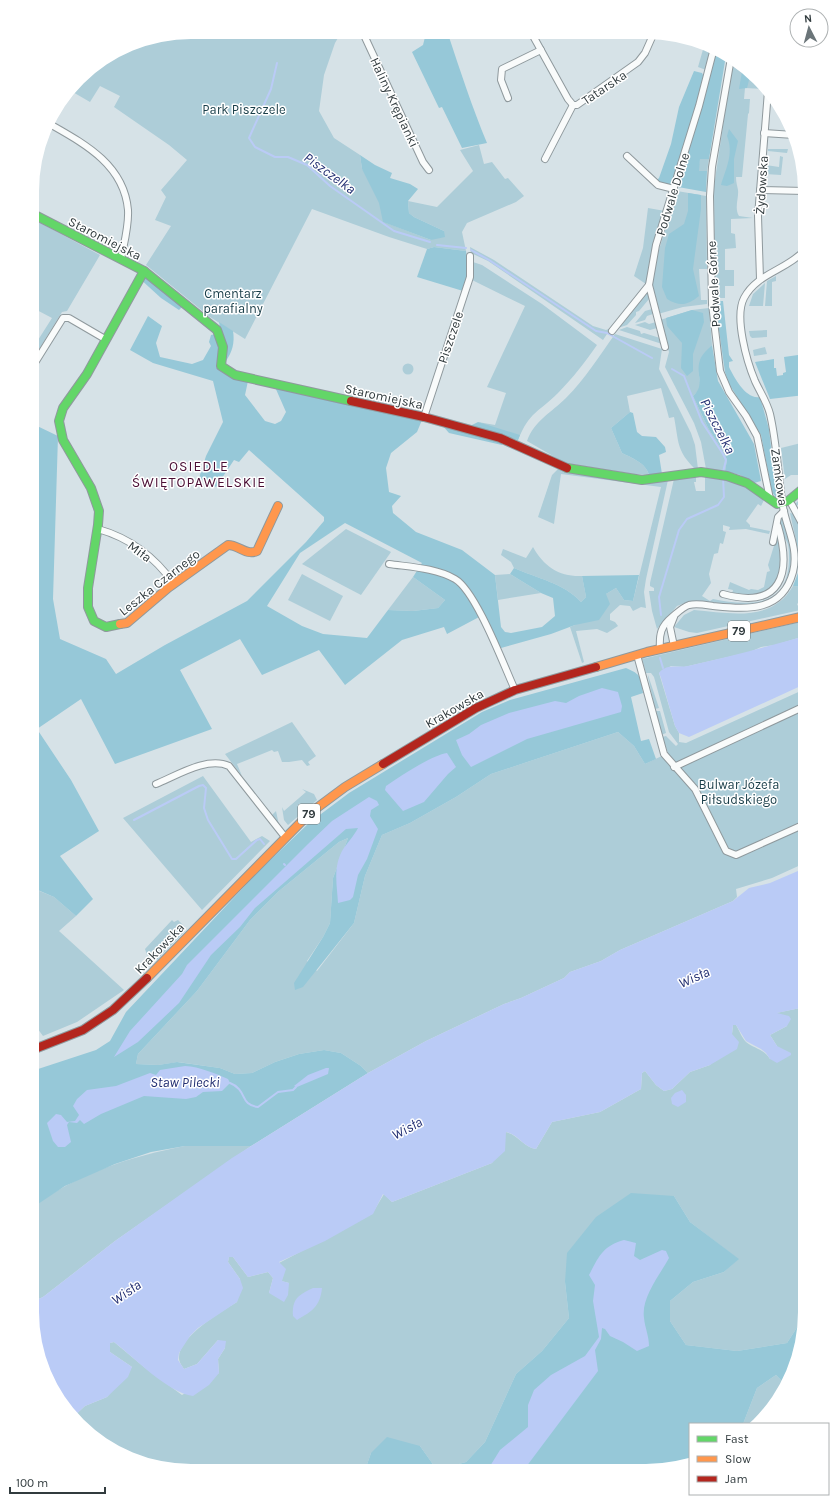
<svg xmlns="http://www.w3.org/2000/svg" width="837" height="1503" font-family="Karla,sans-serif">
<rect width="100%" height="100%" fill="#d6e2e7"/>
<g fill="#adcdd8">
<path d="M191,32L341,33L335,43L324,75L319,111L334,138L360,155L362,169L388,190L384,222L431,240L444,231L414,217L409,213L408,201L437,207L473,171L460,150L479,145L484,164L492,162L505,179L508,178L524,196L516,202L467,223L462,232L466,251L434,247L427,249L389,237L312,209L245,339L210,317L146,265L171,226L155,220L166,197L161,190L187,160L169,145L114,107L120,96L100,86L90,102L71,91L86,72L130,44Z"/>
<path d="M704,46L712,47L706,70L698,67Z"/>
<path d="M733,59L751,71L764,86V89L745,88L744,99H750L749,113L748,114L742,177H736C736,182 737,185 738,190C739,198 734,208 739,216L753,218L731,219V233L735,234L736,248L725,249V270H734V286H725V298H715L714,186Z"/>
<path d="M768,149H788L787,153L768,151Z"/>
<path d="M780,156L783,157L781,175L765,174L766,165L779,167Z"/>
<path d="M700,158L709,159L707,171H698Z"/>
<path d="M677,191L706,196L707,269H699L701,300H707V304L683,307L658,314L652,285L655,263Z"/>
<path d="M648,208L665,211L654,245L646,284L634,276L643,248Z"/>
<path d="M33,219L100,255L67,311L62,312L33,359V348L52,318L33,308Z"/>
<path d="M470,247L494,260L593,326L606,330L611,328L603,340L488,261L471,253Z"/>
<path d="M473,262L482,265L542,304L597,345C586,361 572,379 558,393C538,413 530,411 518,440L478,422L495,425L506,393L487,387L525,306L472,280Z"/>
<path d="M776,276V281L772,282V306H765L767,281Z"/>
<path d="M765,283L763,306H749L753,294Z"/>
<path d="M648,292L649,299L639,311L636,312V315L627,325L618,328Z"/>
<path d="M709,308L712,345C706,351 700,361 699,370C698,382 705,386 693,396L708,428L724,452L727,460L725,471L706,469L701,442L694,423L665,367L669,352L660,320L692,310Z"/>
<path d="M652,309L653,314L647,316L645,320L635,323L645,311Z"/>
<path d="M645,322L649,324L656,322L657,328L650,330L635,325Z"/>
<path d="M627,327L640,331L641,334L644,333L660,338L662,344L619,330Z"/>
<path d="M767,330V337L752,338L750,336L749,331Z"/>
<path d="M615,334L662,349L659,369L691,433L695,445L698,469H695C676,450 679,442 674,417L669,418L661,388L627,396L630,412L611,428L622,453C632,458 646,463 649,475L634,474L565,463L527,441C534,421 552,412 566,398C585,379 600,355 615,334Z"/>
<path d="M765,347L767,354L754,356L753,350Z"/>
<circle cx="408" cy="369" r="5.5"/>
<path d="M805,442V483L798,489L800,477L798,475H791L785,479L781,448Z"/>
<path d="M558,469L647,484L668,480L646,579L644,592L646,608L641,607L633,611L630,606L620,605L610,614V620L615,622L618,626L607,633L597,629L576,631L584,662L582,663L570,627L575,625L606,594L616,588L624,600L633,601L661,487L561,474L554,524L538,517L552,475Z"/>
<path d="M696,476V482H694L696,491H705V476C733,480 742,483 764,500L761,506L758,504L746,521L750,525V527L770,531L769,534L746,529L729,530L730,527L723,525V531L726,532L723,544L720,543L718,553L714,554L709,574L711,583L702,596L710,601L713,599C744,605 789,611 789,558C789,550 789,541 783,537L780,523L781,518L783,519C786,531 791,544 791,556C792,581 776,602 751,605L690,601L677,606L657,629L652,611L649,591H654V588L650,586V583L674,479Z"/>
<path d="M805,494V509L795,504Z"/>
<path d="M790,513C805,516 805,540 805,551L799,554Z"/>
<path d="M346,529L391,552L361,595L302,564Z"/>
<path d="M778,533C784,555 785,591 755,596C748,597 739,595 732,594L733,590L728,589L730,582L749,590L751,589L758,590L764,587L767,572L770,571L768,565Z"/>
<path d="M533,547C544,567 560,577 582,576L586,597L581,602C564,583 536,578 514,568L511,562L501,555L503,549L526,558Z"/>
<path d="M302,574L343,596L330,621L288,600Z"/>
<path d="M510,574L541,593L498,600L495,575Z"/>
<path d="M413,577L445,600L438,608L413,611L388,610Z"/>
<path d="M793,586L805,587V597L797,604L799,608L805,607V609L697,633L689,632L674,627L684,615L694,610C729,613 772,623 793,586Z"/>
<path d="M805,621V636L775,645L761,647L750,652L684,667L671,666L659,673L675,726L679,733V742L686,743L805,689V863L772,878L736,889L737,897L733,901L620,950L601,961L570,972L564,978L521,998L504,1004L426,1041L368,1073L361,1066L341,1053L324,1050L299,1054L275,1062L252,1073L235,1074L220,1068L178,1062L158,1065L136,1064L138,1054L197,991L250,920L279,891L339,842L348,838L333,878L330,923L323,937L307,961L317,971L354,923L365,876L382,835L410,823L456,797L491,774L618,732L634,746L645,764L668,753L662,737L666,736L676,746L678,744L669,732L654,677L651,673H646L642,659Z"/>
<path d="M648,675L659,708L655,709L648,677Z"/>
<path d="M656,711H660L666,733L661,735Z"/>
<path d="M292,722L316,756L308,762L310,765L307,766L302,760L289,762H282L278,751L274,752L272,750L237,764L242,776L225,754Z"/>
<path d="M203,776L251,842L262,836L270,841L202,910L123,818Z"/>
<path d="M239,776L245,780L272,815L276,811L279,825Z"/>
<path d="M302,789L314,794L317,800L288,825L284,820L282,807L284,811L306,792Z"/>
<path d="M32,888L54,897L76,916L59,931L124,990L77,1022L43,1036L32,1021Z"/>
<path d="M172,920L174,922L178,920L185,927V931L157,960H153L147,955L145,949Z"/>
<path d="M805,1007V1311L803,1318L787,1343L737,1351L686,1345L670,1321V1301L693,1282L724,1272L738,1259L690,1222L674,1196L565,1282L569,1318L542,1351L516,1374L485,1442L466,1462L437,1470L420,1446L371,1453L365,1470H170L121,1455L86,1432L73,1417L85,1406L107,1397L132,1367L110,1352V1343L114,1342L144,1367L182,1395L219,1373L218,1359L225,1348L218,1340L197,1364L184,1369C182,1366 179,1362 179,1358C178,1337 221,1312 237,1302L240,1279L228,1262L229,1257H233L248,1277L268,1272L273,1278L269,1293L289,1283L281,1281L279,1263L372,1214L384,1194L392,1202L492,1163L505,1132C518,1134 523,1147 536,1149L552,1122L600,1112L641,1089L642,1073L645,1071L656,1085L664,1091L672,1089L690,1072L710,1065L732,1034L733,1025H736C739,1030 742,1038 746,1042C755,1049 764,1049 770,1059L777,1046L770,1035L787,1026L776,1013Z"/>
<path d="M185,1146H251L115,1241L43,1297L32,1302V1208C75,1174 132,1156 185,1146Z"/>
<path d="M776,1375L786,1385L772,1409L756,1424H743L757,1388Z"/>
</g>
<g fill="#96c8d8" fill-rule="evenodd">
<path d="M426,33L448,34C460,70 472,107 487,143L462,148L442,107L439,108L412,52L423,45Z"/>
<path d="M716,48L726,55L709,159H700L699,171H707L706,192L678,187Z"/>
<path d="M743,66L751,72L747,88L739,89Z"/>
<path d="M694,71L702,73L704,77L673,186H671L656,181L659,178L671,144L679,107Z"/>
<path d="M729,129L738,141L734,159V183L727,186L721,185C726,168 734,154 727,136Z"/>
<path d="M360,155L375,165L392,173L390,178L410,184L418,189L408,201L409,213L414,217L444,231L445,237L431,240L383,222L379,203L362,169Z"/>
<path d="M688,193L701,195V209L693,269L699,296C688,305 680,307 667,299L662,287L665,248L669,234L684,224L688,211Z"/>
<path d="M434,247L466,251L469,273L463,291L417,277L427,249Z"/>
<path d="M138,273L148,278L183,306L179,310L161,298L138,277Z"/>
<path d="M716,301H723L729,355L733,361L729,362V367C734,377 746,400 760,397L769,429L777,499L772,492L761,435L729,384L725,372L717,316Z"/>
<path d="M692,310L703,313L704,322L693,354V371L687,376L681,368L682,343L667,326L666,318Z"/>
<path d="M148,316L162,326L156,343L160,357L192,364L203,360L211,346L209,342L211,335L216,334L223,364L248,381L245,395L265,421L275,424L281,421L286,412L275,387L422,420L417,432L391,453L386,468L389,492L401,496L392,506L393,513L416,532L462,550L495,575L501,627L505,632L511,633L542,627L555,616L553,598L541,593L510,574L514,568C536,578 564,583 581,602L586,597L582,576L639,575L633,601L624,600L616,588L606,594L610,604L599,620L575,625L551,634L501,648L481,616L447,634L444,627L402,640L345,685L319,650L262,675L240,639L180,670L212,729L115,764L81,699L37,729L71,780L99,831L60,856L93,899L76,916L54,897L33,888V853L36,838L33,831V424L58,436L53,599L60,639L106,659L116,674L165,645L247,601L306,542L324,521V517L249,450L239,462L234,460L216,487L199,478L206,456L223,422L213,381L153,363L130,350ZM345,523L422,563L413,577L445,600L438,608L413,611L388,610L367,638L323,634L302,626L267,606L300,553Z"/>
<path d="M219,322L233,331C235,343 232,352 226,361Z"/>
<path d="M712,345L718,381L754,444L761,481L754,483L740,475L725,471L727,460L724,452L708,428L693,396C706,385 695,374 700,360C702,354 708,349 712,345Z"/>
<path d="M798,355L801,372H805V395L770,399L755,362L774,359V368H776L777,376L783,375V373L786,372L784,357Z"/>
<path d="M630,412L633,413L637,432L642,436L656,437L665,447L666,452L659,455L662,474L649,475C646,463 632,458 622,453L611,428Z"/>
<path d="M478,422L520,435L518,440L470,426Z"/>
<path d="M442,425L503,442L502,445L449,433Z"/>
<path d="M805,551V587L793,586L798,573L799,554Z"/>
<path d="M626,668C642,675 641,677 643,693L631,697L641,741L649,739L656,759L645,764L634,746L618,732L491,774L456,797L410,823L382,835L365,876L354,923L303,987L295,990L294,983L323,937L330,923L333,878L348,838L339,842L279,891L250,920L197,991L138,1054L136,1064L158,1065L177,1062L220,1068L235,1074L252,1073L275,1062L299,1054L324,1050L341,1053L361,1066L368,1073L251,1146H185L151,1152L115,1164L65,1186L32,1208V1071L96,1050L110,1041L126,1012L260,870L309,823L349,793L482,712L510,700Z"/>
<path d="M631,1193L674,1196L690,1222L739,1259L724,1272L693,1282L670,1301V1321L686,1345L737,1351L787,1343L803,1318L805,1311C805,1335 798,1364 786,1385L776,1375L757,1388L743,1424H690V1464L646,1471L437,1470L466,1462L485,1442L516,1374L542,1351L569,1318L565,1282L567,1253L596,1217Z"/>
<path d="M387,1437L420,1446L437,1470H365L371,1453Z"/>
</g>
<g fill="#bacbf6">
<path d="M805,636V684L689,737L679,733L675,726L661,678L659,673C667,663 677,668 688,666C728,657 766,647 805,636Z"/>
<path d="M602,688L618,692L622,706L621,712L527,739L471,767L462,755L456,740L469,734L481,725L509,713L555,701L566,703L579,696Z"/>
<path d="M447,753L456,767L448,774L424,802L403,811L385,790L386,786C399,777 432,755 447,753Z"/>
<path d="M369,797L377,801L379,805L371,810L370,816L378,829L367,859L358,875L353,897L350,900L338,903C337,885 333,868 342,851C347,843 354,836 358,828L346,829L255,908L240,927L211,955L179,1003L138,1042L114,1057L130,1031L182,974L187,965L308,844L332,821Z"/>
<path d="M805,868V1007L777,1013L789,1016L791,1019L787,1026L770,1035L777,1046L791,1053V1055L777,1063L770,1059L766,1053L761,1049L746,1041L736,1025H733L732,1034L739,1042L737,1049L710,1065L690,1072L672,1089L664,1091L656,1085L645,1071L642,1073L641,1089L600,1112L552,1122L536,1149C523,1147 518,1134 506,1132L505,1151L492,1163L392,1202L383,1194L373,1214L325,1241L279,1262L286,1269L282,1281L289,1283L288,1295L284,1302L269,1293L273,1278L268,1272L248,1277L233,1257H229L228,1262L240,1279L243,1288L237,1302L198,1328L190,1336L179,1353L178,1360L184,1369L197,1364L218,1340L226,1341L225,1348L218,1359L219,1373L209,1385L193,1396C168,1393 135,1358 114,1342L110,1343V1352L132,1367L128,1377L107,1397L85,1406L73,1417C45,1385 32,1345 32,1302L43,1297L115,1241L232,1158L368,1073L426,1041L504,1004L521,998L564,978L570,972L601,961L620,950L733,901L749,888L770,883Z"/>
<path d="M185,1066C200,1067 214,1073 228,1079L230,1083L222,1091L203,1092L196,1097L186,1099L144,1096L101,1114L84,1124L80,1120L77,1123L69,1122L67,1125L71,1142L65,1147H58L53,1141L47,1123L56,1114L61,1115L67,1122L75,1121L79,1115L73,1106L77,1099L87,1090L116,1086L150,1073L156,1075L160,1070Z"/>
<path d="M326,1068H329L328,1074L297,1087L294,1086L308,1075Z"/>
<path d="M682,1090L686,1095V1102L678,1107L672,1104L671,1098L675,1093Z"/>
<path d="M624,1240L636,1243L634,1256L640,1260L662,1250L666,1251L669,1258C660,1275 641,1297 644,1318C645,1328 649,1336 649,1346L637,1351L623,1342L610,1336L605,1329L602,1328L601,1339L595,1350L598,1371L523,1471H487L500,1450L528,1427V1405L534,1390L551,1375L585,1356L599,1337L593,1301L595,1285L589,1275C599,1256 603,1246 624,1240Z"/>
<path d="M313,1288H322C320,1307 312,1311 297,1320L293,1316C292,1299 298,1295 313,1288Z"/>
</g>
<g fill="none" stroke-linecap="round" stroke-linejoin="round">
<g stroke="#bacbf6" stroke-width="2">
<path d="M277,63L271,89L249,138L255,147L275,157H288L307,165L330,186L394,231L430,242"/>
<path d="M437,245L466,248"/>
<path d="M471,250L489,260L596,331L607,333L652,358"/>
<path d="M672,369L684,376L702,422L723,454L726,460L723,472"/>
<path d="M661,615L659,597L679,530L687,519L718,505L724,497L723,477"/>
<path d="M660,658L663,668"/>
<path d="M134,820L199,786L203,785L206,788L204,808L208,820L232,859H236L257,840L260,839L264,844"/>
<path d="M284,864L285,865"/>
<path d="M230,1083C248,1090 239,1105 258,1107L278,1092L293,1090L296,1087"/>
</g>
<defs>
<g id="street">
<path d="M363,33L423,162L429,170"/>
<path d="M532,34L568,99L573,105"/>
<path d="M731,58L712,167L710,196L712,304L720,371L729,392L746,416L757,436L770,499"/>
<path d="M508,98L501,80L502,69L541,50"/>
<path d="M573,105H577L638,62L645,53L653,35"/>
<path d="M48,123C83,143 124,164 128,210C129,226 124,243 121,259"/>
<path d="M764,133L794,135"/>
<path d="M627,156L658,185L674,189"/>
<path d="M545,159L573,105"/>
<path d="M760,190L805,191"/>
<path d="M760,279L758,216L768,91"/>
<path d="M649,285L665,347"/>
<path d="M612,331L649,285L656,245L699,106L714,48"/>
<path d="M33,366L63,318H69L105,339"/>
<path d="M424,417L470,277V256"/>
<path d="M792,505L805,529"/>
<path d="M98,529C130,538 155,557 174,584"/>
<path d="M773,542L778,517L784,511"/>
<path d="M389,564C410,567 436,568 455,579C476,591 504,666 515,690"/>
<path d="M723,594C781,610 792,574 778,526"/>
<path d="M674,646L670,627L674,617"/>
<path d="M660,649C659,634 661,626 672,617C677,613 683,607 689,605C697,603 706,605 713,606C747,609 782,613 793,572C799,549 787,529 783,507C778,476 777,444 770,414C767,402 760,392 755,381C747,362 734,317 744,298C757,273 787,270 805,250"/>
<path d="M637,655L664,754L695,789L726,851L736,855L805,824"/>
<path d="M674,767L805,706"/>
<path d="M156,784C176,776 207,756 229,766L285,837"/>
</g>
<g id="fast">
<path d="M33,214L144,271L217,330L223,347L221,366L235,375L351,401"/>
<path d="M567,468L642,480L701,472L727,476L747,483L777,504L788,501L805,487"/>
<path d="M120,624L106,627L94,621L88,607V588L98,525L99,511L91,488L63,440L59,421L63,408L87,374L144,271"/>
</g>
<g id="slow">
<path d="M120,624L127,623L168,588L228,545C239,545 246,556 257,551L278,506"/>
<path d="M596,667L647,652L805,616"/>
<path d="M147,978L310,813L345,787L383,764"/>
</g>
<g id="jam">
<path d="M351,401L424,417L500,438L567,468"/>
<path d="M383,764L476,708L515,690L596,667"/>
<path d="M32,1050L83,1030L113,1010L147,978"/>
</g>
</defs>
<use href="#street" stroke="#8f999d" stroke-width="8"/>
<use href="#fast" stroke="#8f999d" stroke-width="10"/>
<use href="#slow" stroke="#8f999d" stroke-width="10"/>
<use href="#jam" stroke="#8f999d" stroke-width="10"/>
<use href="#street" stroke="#f9fbfb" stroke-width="6"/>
<use href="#fast" stroke="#63d668" stroke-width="8"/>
<use href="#slow" stroke="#ff974d" stroke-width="8"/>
<use href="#jam" stroke="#b3261e" stroke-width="8"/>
</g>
<g text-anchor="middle" stroke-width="3" stroke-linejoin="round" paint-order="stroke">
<g fill="#fff" stroke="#6f7678" stroke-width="1">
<rect x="728" y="621" width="22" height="20" rx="3"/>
<rect x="298" y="804" width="22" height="20" rx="3"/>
</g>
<g font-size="12" font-weight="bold" fill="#313b3e">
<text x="739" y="635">79</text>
<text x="309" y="818">79</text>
</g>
<g font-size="13" fill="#313b3e" stroke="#fff">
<text transform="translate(604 87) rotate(-34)" y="5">Tatarska</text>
<text transform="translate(395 102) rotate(65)" y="5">Haliny Krępianki</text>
<text transform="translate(761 185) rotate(-86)" y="5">Żydowska</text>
<text transform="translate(672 194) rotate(-73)" y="5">Podwale Dolne</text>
<text transform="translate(105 238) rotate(27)" y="5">Staromiejska</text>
<text transform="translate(713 284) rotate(-93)" y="5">Podwale Górne</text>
<text transform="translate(450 337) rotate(-71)" y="5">Piszczele</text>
<text transform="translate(384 396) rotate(12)" y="5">Staromiejska</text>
<text transform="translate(780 477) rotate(82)" y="5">Zamkowa</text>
<text transform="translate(140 551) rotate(36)" y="5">Miła</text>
<text transform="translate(159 582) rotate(-38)" y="5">Leszka Czarnego</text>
<text transform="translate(454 708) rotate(-30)" y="5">Krakowska</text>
<text transform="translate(159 948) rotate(-46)" y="5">Krakowska</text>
</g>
<g font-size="13" fill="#183d48" stroke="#fff">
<text x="244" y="114">Park Piszczele</text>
<text x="233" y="298">Cmentarz<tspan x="233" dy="15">parafialny</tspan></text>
<text x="739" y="789">Bulwar Józefa<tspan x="739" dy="15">Piłsudskiego</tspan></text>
</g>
<g font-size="14" font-style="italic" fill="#222f72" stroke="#fff">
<text transform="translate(330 173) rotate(36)" y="5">Piszczelka</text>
<text transform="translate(718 426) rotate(63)" y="5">Piszczelka</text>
<text transform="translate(694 977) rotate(-24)" y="5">Wisła</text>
<text x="185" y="1087">Staw Pilecki</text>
<text transform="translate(407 1128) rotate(-28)" y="5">Wisła</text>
<text transform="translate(126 1292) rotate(-34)" y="5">Wisła</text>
</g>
<g font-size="14" letter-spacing="1" fill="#4b0f35" stroke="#fff">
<text x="199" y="471">OSIEDLE<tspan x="199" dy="16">ŚWIĘTOPAWELSKIE</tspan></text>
</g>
</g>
<path d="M0 0H837V1503H0ZM191 39H646A152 152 0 0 1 798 191V1312A152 152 0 0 1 646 1464H191A152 152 0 0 1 39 1312V191A152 152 0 0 1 191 39Z" fill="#fff" fill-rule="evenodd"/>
<rect x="689" y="1423" width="140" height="72" fill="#ffffff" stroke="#adb1b2"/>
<rect x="697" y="1436" width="20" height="6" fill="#63d668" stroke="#adb1b2"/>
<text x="725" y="1443" font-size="12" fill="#313b3e">Fast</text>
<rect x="697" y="1456" width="20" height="6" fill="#ff974d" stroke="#adb1b2"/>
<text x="725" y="1463" font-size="12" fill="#313b3e">Slow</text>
<rect x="697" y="1476" width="20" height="6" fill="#b3261e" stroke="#adb1b2"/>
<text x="725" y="1483" font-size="12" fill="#313b3e">Jam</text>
<g transform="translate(809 28) rotate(354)"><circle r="19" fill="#ffffff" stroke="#adb1b2"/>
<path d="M0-3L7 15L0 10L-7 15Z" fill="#6b7579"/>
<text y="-6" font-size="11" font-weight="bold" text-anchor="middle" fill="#313b3e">N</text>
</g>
<path d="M10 1487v6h95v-6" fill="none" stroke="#313b3e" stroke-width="2"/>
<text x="16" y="1487" font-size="12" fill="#313b3e" stroke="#ffffff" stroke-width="3" paint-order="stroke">100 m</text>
</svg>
